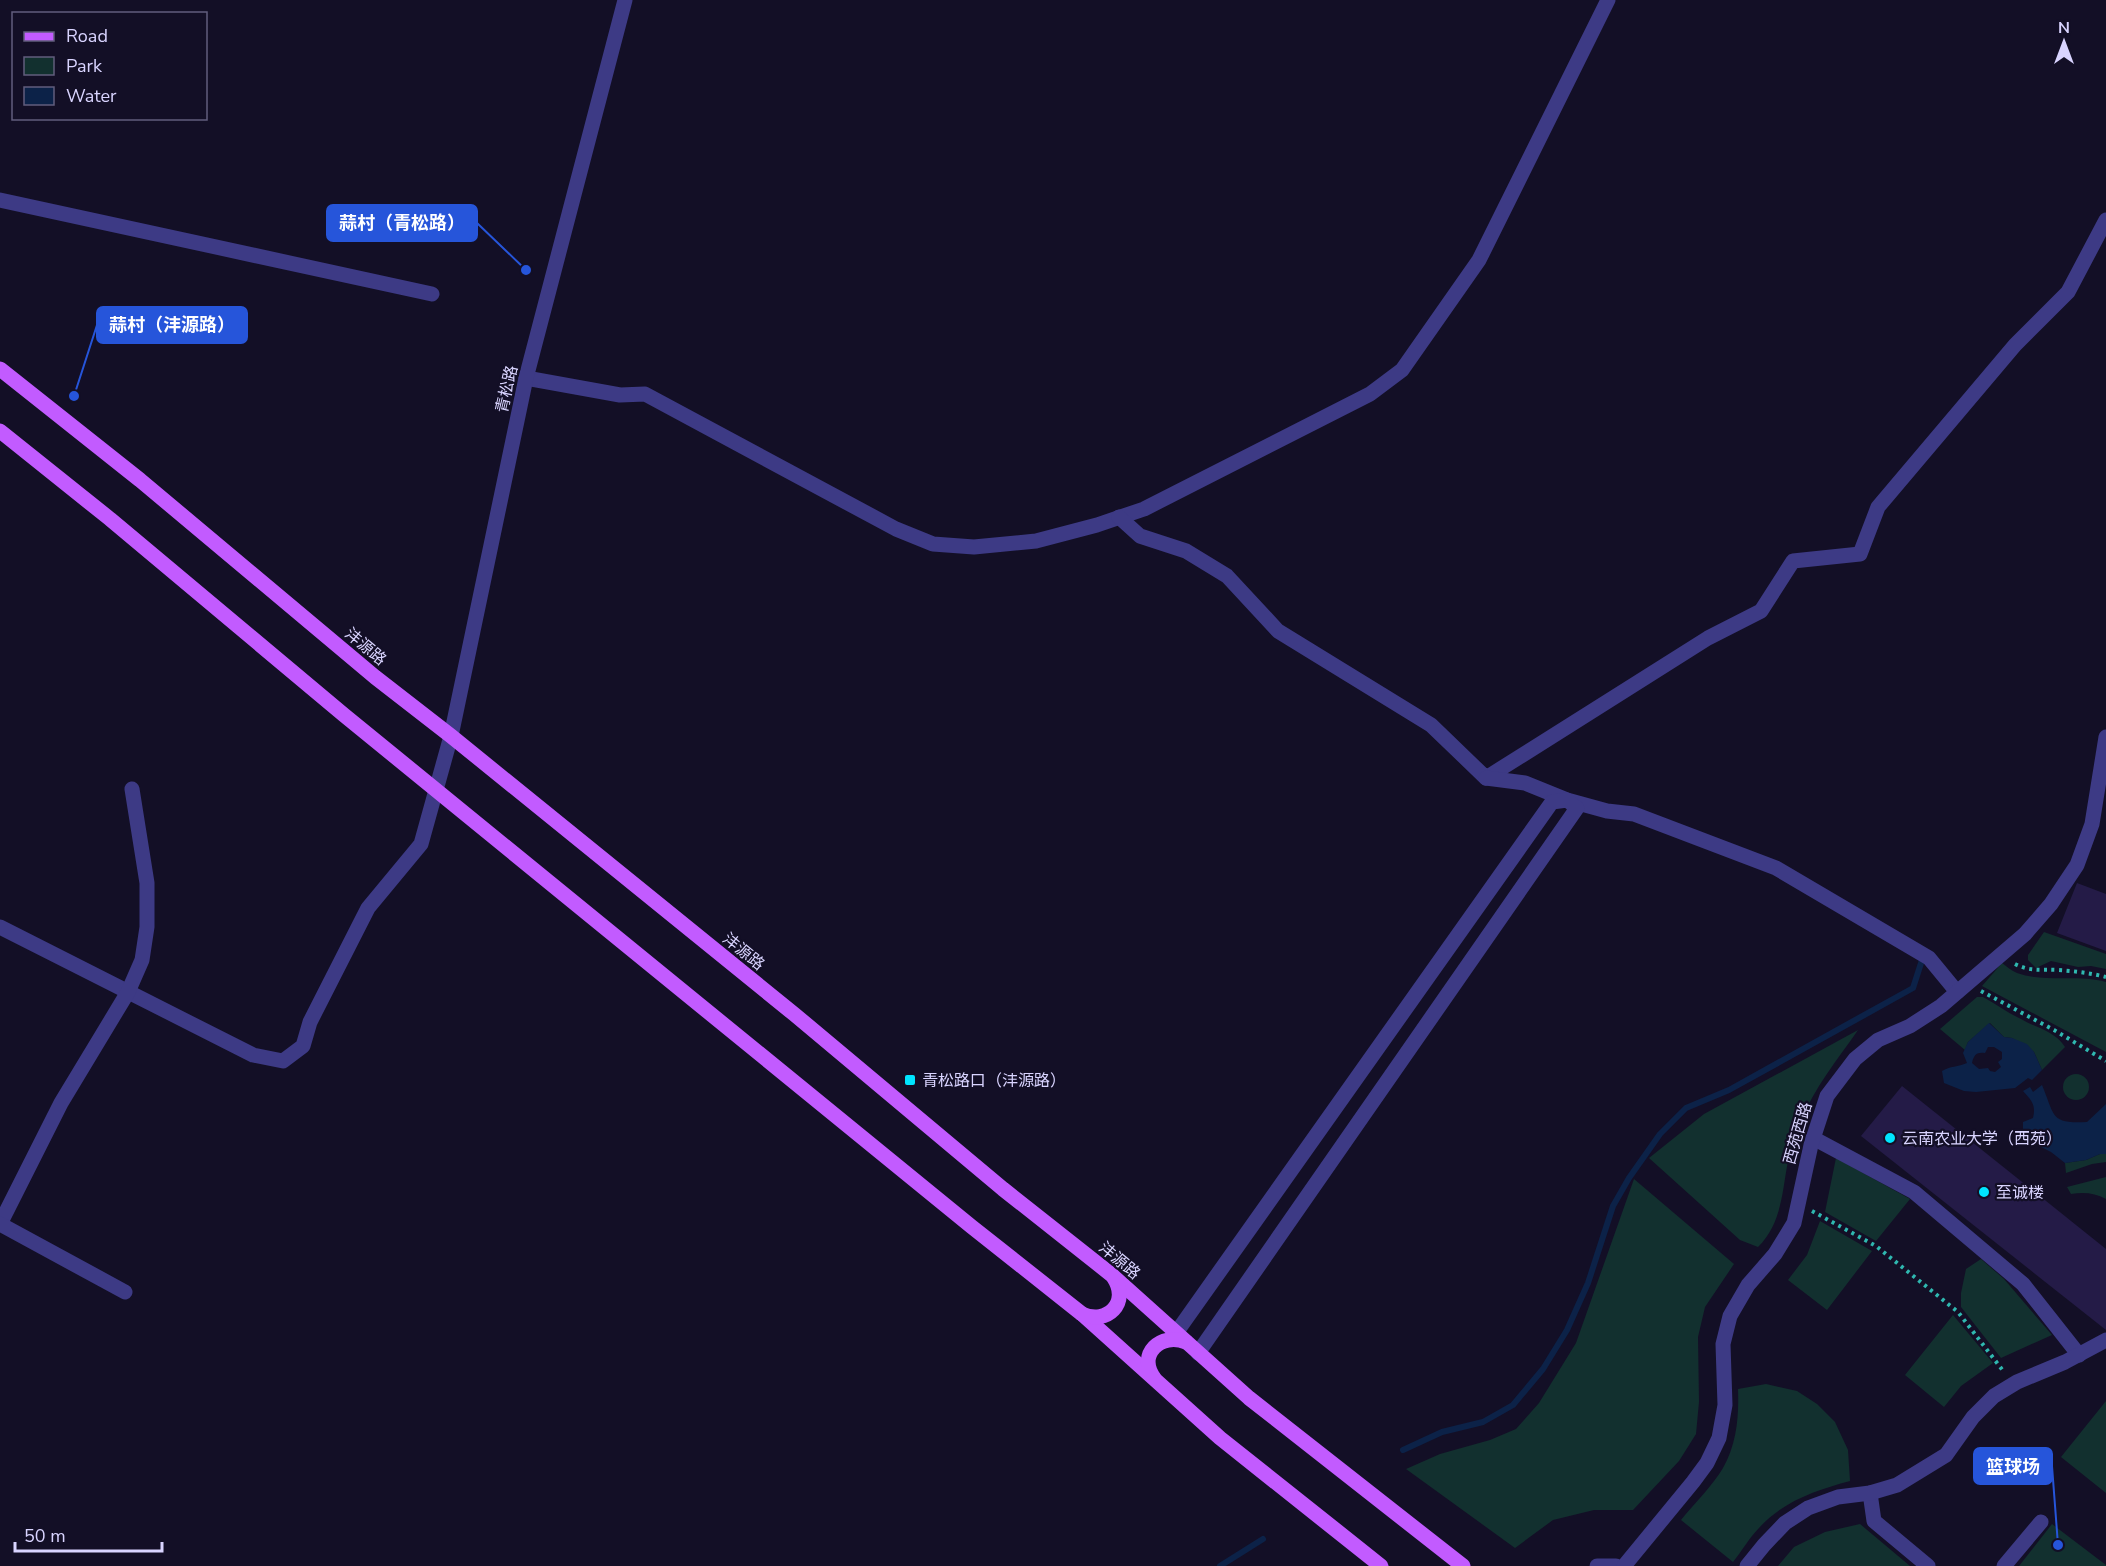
<svg xmlns="http://www.w3.org/2000/svg" width="2106" height="1566" font-family="'Nunito Sans','Noto Sans SC',sans-serif">
<rect width="100%" height="100%" fill="#130f26"/>
<g fill="#12302f">
<path d="M2044,932L2106,954V969L2091,966L2078,967L2051,961L2036,968L2028,960V955Z"/>
<path d="M2002,963C2006,966 2012,971 2017,973C2045,983 2078,974 2106,982V1052L1982,986Z"/>
<path d="M1977,997H1983C1996,1004 2008,1013 2021,1019C2036,1028 2055,1031 2065,1047L2042,1070L2034,1052L2012,1038L2004,1037L1990,1023L1968,1042L1965,1050L1940,1029Z"/>
<path d="M1858,1030C1838,1059 1814,1088 1801,1121C1796,1134 1791,1148 1788,1161C1782,1192 1782,1223 1758,1247L1740,1240L1649,1158L1704,1114Z"/>
<circle cx="2076" cy="1087" r="13"/>
<path d="M2100,1154H2106V1162L2092,1164L2066,1173L2065,1163L2086,1160Z"/>
<path d="M1836,1158L1910,1199L1876,1241L1825,1212Z"/>
<path d="M2106,1177V1199C2095,1193 2084,1192 2071,1194L2067,1187Z"/>
<path d="M1634,1179L1734,1264L1705,1307L1698,1337L1699,1402L1696,1434L1679,1461L1633,1510H1594L1553,1520L1515,1548L1406,1469L1440,1454L1490,1440L1516,1429L1539,1403L1576,1343Z"/>
<path d="M1820,1221L1872,1251L1827,1310L1788,1280L1807,1255Z"/>
<path d="M1981,1259L2004,1279L2052,1335L2001,1358L1961,1307V1293L1966,1269Z"/>
<path d="M1953,1315L1993,1363L1961,1386L1944,1407L1905,1375Z"/>
<path d="M1766,1384L1797,1391L1817,1404L1835,1422L1848,1450L1850,1481C1817,1490 1783,1501 1759,1528C1749,1538 1742,1551 1733,1562L1681,1520C1694,1504 1713,1485 1723,1468C1737,1443 1739,1416 1738,1389Z"/>
<path d="M2106,1401V1493L2061,1457Z"/>
<path d="M1860,1524L1910,1566H1778L1794,1547L1825,1532Z"/>
<path d="M2052,1524L2106,1565V1566H2019Z"/>
</g>
<g fill="#0c2248" fill-rule="evenodd">
<path d="M1989,1023L2004,1037L2012,1038L2027,1044L2034,1052L2042,1070L2032,1080L2028,1078L2015,1088L1976,1092L1964,1091L1944,1083L1942,1071C1950,1066 1958,1067 1967,1063L1963,1053L1968,1042ZM1988,1047H1994L2002,1052V1059L1998,1062L2001,1067L1995,1072L1990,1071L1988,1068L1979,1069L1972,1063C1974,1054 1977,1052 1985,1053Z"/>
<path d="M2042,1085C2055,1116 2050,1124 2087,1122L2106,1104V1154H2100L2086,1160L2065,1163L2051,1152L2023,1138V1122L2033,1118C2036,1105 2032,1101 2023,1091L2030,1087L2033,1092Z"/>
</g>
<g fill="none" stroke-linecap="round" stroke-linejoin="round">
<g stroke="#0c2248" stroke-width="6">
<path d="M1403,1450L1442,1432L1483,1422L1513,1405L1543,1369L1567,1330L1588,1283L1613,1206L1629,1178L1660,1134L1686,1108L1729,1090L1913,988L1923,957"/>
<path d="M1220,1566L1263,1539"/>
</g>
</g>
<g fill="#241b47">
<path d="M2077,883L2106,894V951L2057,933Z"/>
<path d="M1902,1086L2106,1249V1330L1861,1136Z"/>
</g>
<g fill="none" stroke-linecap="round" stroke-linejoin="round">
<g stroke="#2fb8b0" stroke-width="4" stroke-dasharray="3 4.5" stroke-linecap="butt">
<path d="M2015,964C2031,972 2040,969 2058,970C2074,971 2090,973 2106,977"/>
<path d="M1981,991L2054,1030L2106,1061"/>
<path d="M1812,1211L1876,1246L1958,1312L2004,1372"/>
</g>
<g stroke="#3d3a85" stroke-width="15">
<path d="M0,200L432,294"/>
<path d="M526,378L620,395L645,394L896,529L933,544L974,547L1036,541L1097,525L1144,509L1370,394L1402,370L1479,260L1608,0"/>
<path d="M1119,517L1140,536L1186,551L1227,576L1278,631L1431,725L1486,778L1708,638L1761,611L1793,561L1860,554L1878,507L2015,345L2068,292L2106,220"/>
<path d="M1486,778L1525,783L1567,800L1607,811L1634,814L1776,868L1929,958L1957,992"/>
<path d="M0,927L253,1055L283,1061L303,1046L310,1022L368,908L421,844L451,736L526,378L625,0"/>
<path d="M1813,1138L1914,1192L2023,1284L2079,1355"/>
<path d="M0,1224L61,1103L128,992L142,960L147,927V883L132,789"/>
<path d="M0,1224L125,1292"/>
<path d="M1176,1333L1552,802L1567,800L1577,808L1198,1353"/>
<path d="M1870,1493L1874,1521L1928,1566"/>
<path d="M1597,1566H1616"/>
<path d="M1624,1566L1693,1482L1707,1463L1719,1438L1725,1405L1723,1344L1730,1316L1748,1285L1775,1254L1794,1223L1811,1145L1827,1096L1855,1059L1878,1040L1910,1026L1941,1006L2025,934L2051,904L2077,865L2092,824L2106,737"/>
<path d="M1747,1566L1764,1545L1785,1523L1808,1508L1838,1497L1870,1493L1897,1485L1946,1455L1973,1417L1994,1396L2017,1382L2065,1362L2106,1340"/>
<path d="M2004,1566L2041,1522"/>
</g>
<g stroke="#c25bff" stroke-width="15">
<path d="M0,369L140,480L375,677L451,736L794,1014L1003,1189L1113,1276L1249,1398L1463,1566"/>
<path d="M0,431L110,519L344,715L972,1227L1082,1314L1220,1438L1381,1566"/>
<path d="M1082,1314C1107,1325 1130,1303 1114,1278"/>
<path d="M1154,1378C1137,1354 1161,1332 1186,1342"/>
</g>
</g>
<g fill="#00e5ff" stroke="#130f26" stroke-width="2">
<rect x="904" y="1074" width="12" height="12" rx="3"/>
<circle cx="1890" cy="1138" r="6"/>
<circle cx="1984" cy="1192" r="6"/>
</g>
<g text-anchor="middle" stroke-width="4.5" stroke-linejoin="round" paint-order="stroke">
<g font-size="16" fill="#d9d4ff" stroke="#130f26">
<text transform="translate(506 389) rotate(-77)" y="6">青松路</text>
<text transform="translate(366 646) rotate(40)" y="6">沣源路</text>
<text transform="translate(744 951) rotate(39)" y="6">沣源路</text>
<text transform="translate(1797 1133) rotate(-74)" y="6">西苑西路</text>
<text transform="translate(1120 1260) rotate(40)" y="6">沣源路</text>
</g>
<g font-size="16" fill="#d9d4ff" stroke="#130f26" text-anchor="start">
<text x="922" y="1086">青松路口（沣源路）</text>
<text x="1902" y="1144">云南农业大学（西苑）</text>
<text x="1996" y="1198">至诚楼</text>
</g>
</g>
<path fill="none" stroke="#2655da" stroke-width="2" d="M526 270L477 223M74 396L97 325M2058 1545L2052 1466"/>
<g fill="#2655da" stroke="#130f26" stroke-width="2">
<circle cx="526" cy="270" r="6"/>
<circle cx="74" cy="396" r="6"/>
<circle cx="2058" cy="1545" r="6"/>
</g>
<g fill="#2655da" stroke="#2655da" stroke-width="2">
<rect x="327" y="205" width="150" height="36" rx="6"/>
<rect x="97" y="307" width="150" height="36" rx="6"/>
<rect x="1974" y="1448" width="78" height="36" rx="6"/>
</g>
<g font-size="18" text-anchor="middle" font-weight="bold" fill="#fff">
<text x="402" y="229">蒜村（青松路）</text>
<text x="172" y="331">蒜村（沣源路）</text>
<text x="2013" y="1473">篮球场</text>
</g>
<rect x="12" y="12" width="195" height="108" fill="#130f26" stroke="#625e7d" stroke-width="1.5"/>
<rect x="24" y="32" width="30" height="9" fill="#c25bff" stroke="#625e7d" stroke-width="1.5"/>
<text x="66" y="42" font-size="18" fill="#d9d4ff">Road</text>
<rect x="24" y="57" width="30" height="18" fill="#12302f" stroke="#625e7d" stroke-width="1.5"/>
<text x="66" y="72" font-size="18" fill="#d9d4ff">Park</text>
<rect x="24" y="87" width="30" height="18" fill="#0c2248" stroke="#625e7d" stroke-width="1.5"/>
<text x="66" y="102" font-size="18" fill="#d9d4ff">Water</text>
<g transform="translate(2064 42)" stroke="#130f26" stroke-width="4.5" paint-order="stroke">
<path d="M0-4.5L10 22L0 15L-10 22Z" fill="#d9d4ff"/>
<text y="-9" font-size="16" font-weight="bold" text-anchor="middle" fill="#d9d4ff">N</text>
</g>
<path d="M15 1542v9h147v-9" fill="none" stroke="#d9d4ff" stroke-width="3"/>
<text x="24" y="1542" font-size="18" fill="#d9d4ff" stroke="#130f26" stroke-width="4.5" paint-order="stroke">50 m</text>
</svg>
